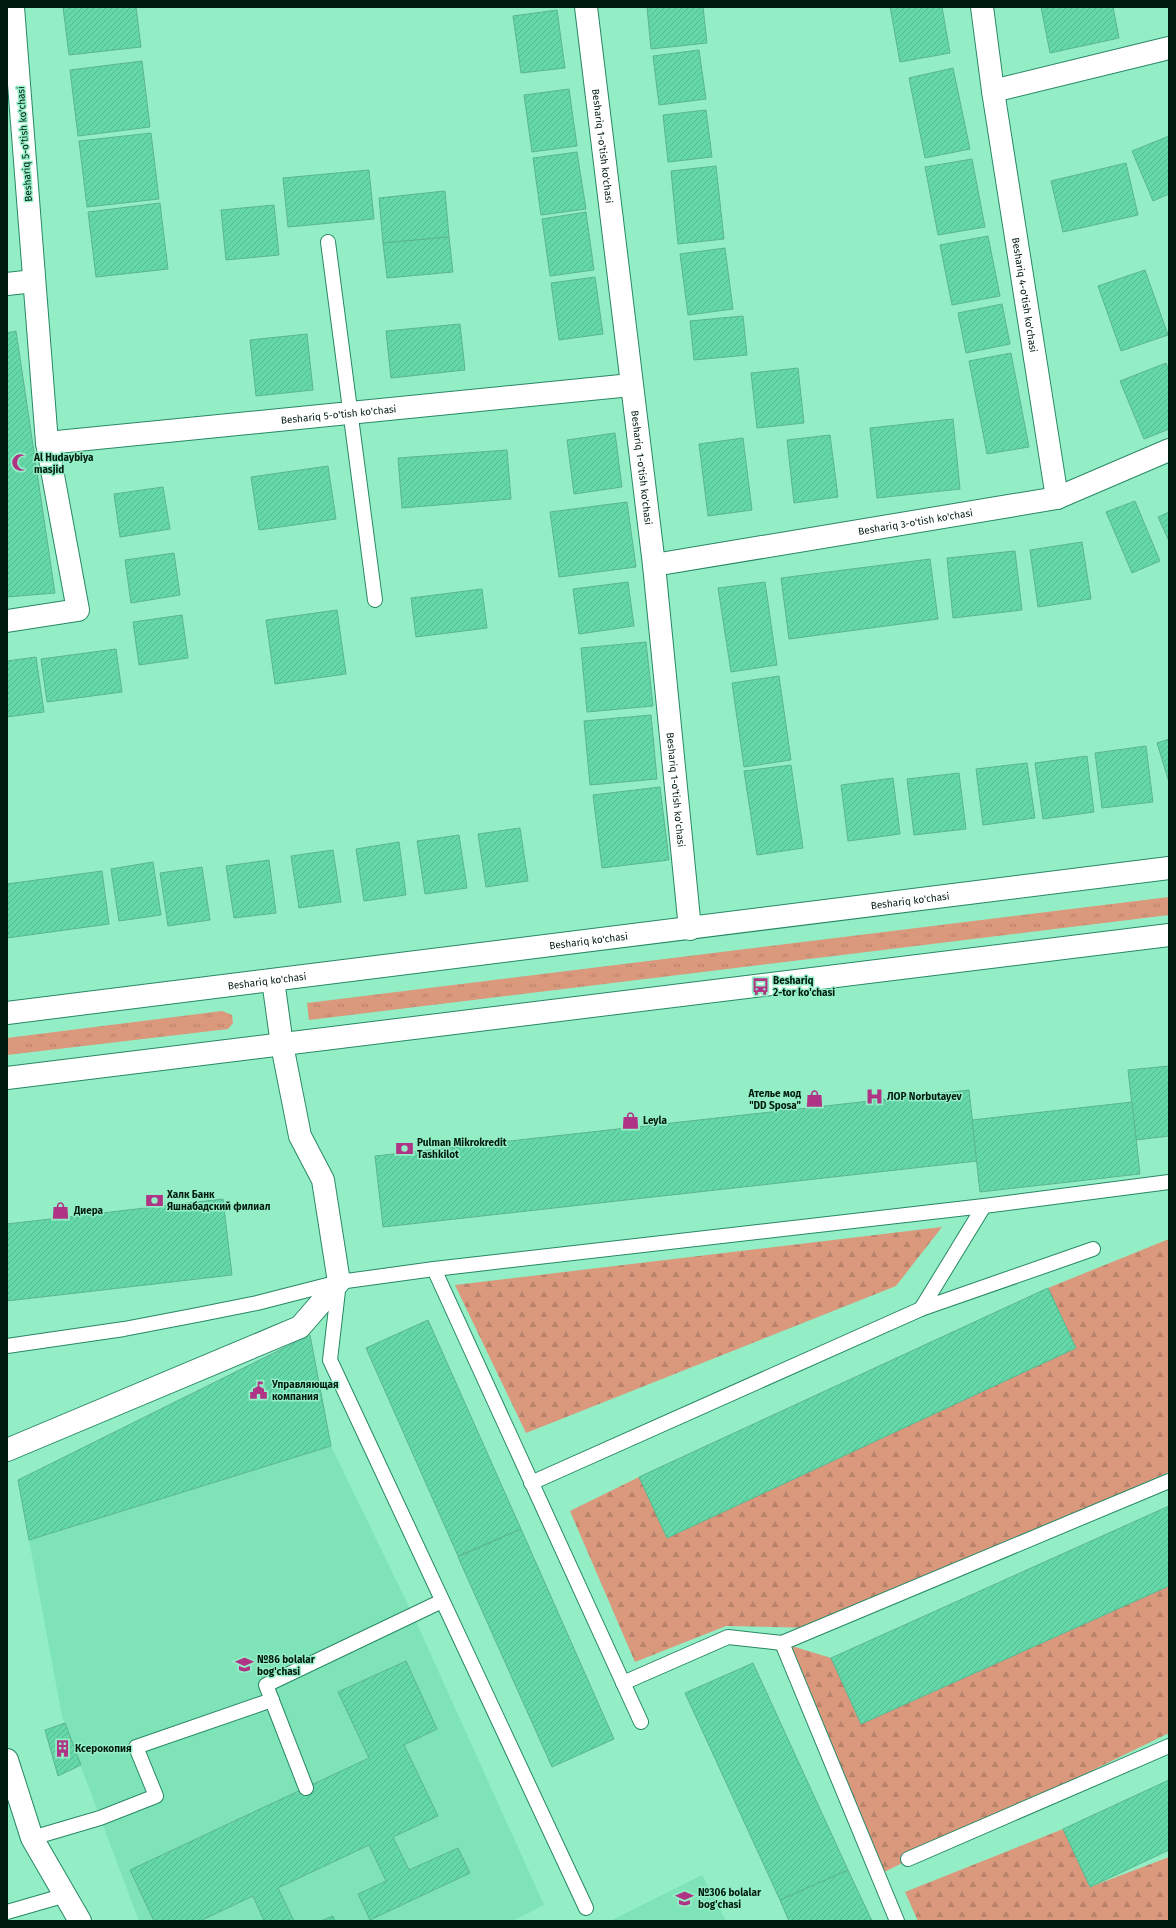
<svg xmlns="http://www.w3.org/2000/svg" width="1176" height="1928" font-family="'Fira Sans',sans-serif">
<defs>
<pattern id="grass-tufts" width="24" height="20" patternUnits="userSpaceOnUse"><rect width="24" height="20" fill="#da987c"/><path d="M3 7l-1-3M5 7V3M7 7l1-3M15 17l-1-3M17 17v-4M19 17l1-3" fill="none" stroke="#b9826a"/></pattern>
<pattern id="forest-firs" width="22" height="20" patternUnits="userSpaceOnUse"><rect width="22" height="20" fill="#da987c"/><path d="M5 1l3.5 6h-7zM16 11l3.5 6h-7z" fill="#b9826a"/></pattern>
<pattern id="building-hatch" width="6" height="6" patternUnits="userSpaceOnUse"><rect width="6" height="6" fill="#65d8a9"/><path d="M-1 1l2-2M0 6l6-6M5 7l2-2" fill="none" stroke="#56b990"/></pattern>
</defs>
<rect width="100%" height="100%" fill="#93eec5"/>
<g fill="#7fe3b8">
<path d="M331,1446L413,1615L544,1905L513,1921H139L62,1716L29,1540Z"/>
<path d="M702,1875L726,1921H610Z"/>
</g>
<g fill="url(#grass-tufts)">
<path d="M1169,897V915L309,1020L307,1003Z"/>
<path d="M222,1011L232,1015L233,1023L228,1029L7,1055V1038Z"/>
</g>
<g fill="url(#forest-firs)">
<path d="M942,1227L896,1286L526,1433L455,1285Z"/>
<path d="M1169,1239V1472L816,1628L726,1626L635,1662L570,1511L639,1477L667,1538L1076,1348L1048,1288Z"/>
<path d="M1169,1586V1733L878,1875L782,1643L831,1658L861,1724Z"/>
<path d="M1063,1829L1090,1887L1169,1857V1921H918L905,1892Z"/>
</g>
<g fill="url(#building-hatch)" stroke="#5bb690">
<path d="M63,7H136L141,47L69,55Z"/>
<path d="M647,7H703L707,43L651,49Z"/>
<path d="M890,7H942L950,53L900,62Z"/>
<path d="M1041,7H1113L1119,38L1050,53Z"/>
<path d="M557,10L565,68L521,73L513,16Z"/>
<path d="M699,50L706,99L659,105L653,56Z"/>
<path d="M142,61L150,127L78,136L70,70Z"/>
<path d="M953,68L970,149L925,158L909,78Z"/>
<path d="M569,89L577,146L532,152L524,95Z"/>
<path d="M706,110L712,157L668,162L663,115Z"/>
<path d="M151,133L159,199L87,207L79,141Z"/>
<path d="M1169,136V194L1153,201L1132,151Z"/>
<path d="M577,152L586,209L541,215L533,158Z"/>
<path d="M972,159L985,227L938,235L925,167Z"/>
<path d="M1126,163L1138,215L1063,232L1051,181Z"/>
<path d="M716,166L724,239L678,244L671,171Z"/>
<path d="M369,170L374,219L288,227L283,178Z"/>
<path d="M445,191L449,237L383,243L379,198Z"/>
<path d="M160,203L168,269L96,277L88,212Z"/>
<path d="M274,205L279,255L226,260L221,210Z"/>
<path d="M586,212L594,270L550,276L542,219Z"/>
<path d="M988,236L1000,296L952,305L940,245Z"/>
<path d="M449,237L453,272L387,278L383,243Z"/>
<path d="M725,248L733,309L688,315L680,254Z"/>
<path d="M1145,270L1168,335L1121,351L1098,286Z"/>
<path d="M595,277L603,334L559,340L551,283Z"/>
<path d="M1002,304L1010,344L966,353L958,313Z"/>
<path d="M743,316L747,355L694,360L690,321Z"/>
<path d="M460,324L465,370L391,378L386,331Z"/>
<path d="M16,331L55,593L7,597V333Z"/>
<path d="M307,334L313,390L256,396L250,340Z"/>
<path d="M1011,353L1029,447L987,454L969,361Z"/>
<path d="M1166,363L1169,371V429L1144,439L1120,381Z"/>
<path d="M798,368L804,423L757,428L751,373Z"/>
<path d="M953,419L960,489L877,498L870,428Z"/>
<path d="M615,433L622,487L574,494L567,440Z"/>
<path d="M830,435L838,497L794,503L787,440Z"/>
<path d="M743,438L752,510L708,516L699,444Z"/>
<path d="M507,450L511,499L402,508L398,458Z"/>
<path d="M328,466L336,519L259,530L251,477Z"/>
<path d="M163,487L170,529L120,537L114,494Z"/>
<path d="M1135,501L1160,561L1132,573L1106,512Z"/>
<path d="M627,502L636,567L559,577L550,512Z"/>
<path d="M1169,512V541L1158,517Z"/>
<path d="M1082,542L1091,599L1038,607L1030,550Z"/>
<path d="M1015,551L1022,610L953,618L947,558Z"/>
<path d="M174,553L180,595L131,603L125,560Z"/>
<path d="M930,559L938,619L789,639L781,578Z"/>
<path d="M628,582L634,626L579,634L573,589Z"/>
<path d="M765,582L777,665L731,672L718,588Z"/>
<path d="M482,589L487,628L416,637L411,598Z"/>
<path d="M337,610L346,674L275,684L266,620Z"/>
<path d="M182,615L188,658L139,665L133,622Z"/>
<path d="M646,642L653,706L587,712L581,648Z"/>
<path d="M116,649L122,692L47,702L41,659Z"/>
<path d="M36,657L44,712L7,717V661Z"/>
<path d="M779,676L791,760L744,767L732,683Z"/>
<path d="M651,715L657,779L590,785L584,721Z"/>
<path d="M1169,739V782L1157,743Z"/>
<path d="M1146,746L1153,802L1102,808L1095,753Z"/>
<path d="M1087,756L1094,812L1043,819L1035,763Z"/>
<path d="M1027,763L1035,818L983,825L976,769Z"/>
<path d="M791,765L803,848L757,855L744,771Z"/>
<path d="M959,773L966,829L914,835L907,779Z"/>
<path d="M893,778L900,834L848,841L841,785Z"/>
<path d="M660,787L669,860L602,868L593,795Z"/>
<path d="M520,828L528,881L486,887L478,834Z"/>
<path d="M459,835L467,888L425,894L417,841Z"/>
<path d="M399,842L406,895L364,901L356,849Z"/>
<path d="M333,850L341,902L299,908L291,856Z"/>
<path d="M269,860L276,913L234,918L226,866Z"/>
<path d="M153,862L161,915L119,921L111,869Z"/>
<path d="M202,867L210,920L168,926L160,873Z"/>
<path d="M102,871L109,924L7,938V884Z"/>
<path d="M1169,1066V1136L1136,1140L1128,1070Z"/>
<path d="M969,1090L977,1161L383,1227L375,1156Z"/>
<path d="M1132,1102L1140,1174L980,1192L972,1120Z"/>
<path d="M223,1199L232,1275L7,1301V1224Z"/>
<path d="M1048,1288L1076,1348L667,1538L639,1477Z"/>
<path d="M428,1320L521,1529L458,1556L366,1348Z"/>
<path d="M310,1335L331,1446L29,1540L18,1480Z"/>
<path d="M1169,1506V1586L861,1724L831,1658Z"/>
<path d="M521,1529L614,1739L552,1767L458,1557Z"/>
<path d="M406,1661L437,1729L404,1745L438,1816L393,1837L409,1870L458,1848L470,1873L370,1920L358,1894L386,1881L369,1845L278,1888L294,1921H264L253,1896L200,1921H154L130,1870L369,1758L338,1692Z"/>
<path d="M753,1663L848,1870L780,1900L685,1693Z"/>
<path d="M65,1723L81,1765L58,1776L45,1730Z"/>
<path d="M1169,1780V1850L1090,1887L1063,1829Z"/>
<path d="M848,1870L872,1921H789L780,1900Z"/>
<path d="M333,1916L335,1921H321Z"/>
</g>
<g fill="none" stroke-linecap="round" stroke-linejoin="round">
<defs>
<g id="service">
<path d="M328,242L375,600"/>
<path d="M434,1269L641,1722"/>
<path d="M339,1282L330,1360L586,1908"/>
<path d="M921,1309L984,1206"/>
<path d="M7,1346L124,1329L197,1315L257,1303L339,1282L434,1269L984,1206L1169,1182"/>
<path d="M531,1483L921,1309L1093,1249"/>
<path d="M782,1643L897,1921"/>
<path d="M623,1683L728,1637L782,1643L1169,1481"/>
<path d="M306,1788L266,1685L442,1601"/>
<path d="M32,1838L100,1818L156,1796L136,1747L272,1700"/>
<path d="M908,1859L1169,1746"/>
<path d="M7,1912L66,1895"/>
</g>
<g id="minor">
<path id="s1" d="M586,7L654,565L690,929"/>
<path id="s2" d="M982,7L993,91L1057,498"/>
<path d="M993,91L1169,48"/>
<path d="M7,284L34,281"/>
<path id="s3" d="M47,443L631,385"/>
<path id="s4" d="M654,565L1057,498L1169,450"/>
<path d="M7,621L78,610L47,443L13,7"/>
<path d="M7,1450L300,1327L339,1282L323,1180L300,1136L282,1045"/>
<path d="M7,1760L32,1838L80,1921"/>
</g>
<g id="secondary">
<path d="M273,980L282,1045"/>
<path id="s5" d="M7,1013L1169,868"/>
<path d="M7,1078L1169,935"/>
</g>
</defs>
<use href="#service" stroke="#288865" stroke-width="16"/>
<use href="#minor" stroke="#288865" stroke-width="24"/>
<use href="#secondary" stroke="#288865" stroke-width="24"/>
<use href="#service" stroke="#fff" stroke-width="14"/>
<use href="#minor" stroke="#fff" stroke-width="22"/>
<use href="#secondary" stroke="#fff" stroke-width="22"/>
</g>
<defs>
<symbol id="mosque-bare" viewBox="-9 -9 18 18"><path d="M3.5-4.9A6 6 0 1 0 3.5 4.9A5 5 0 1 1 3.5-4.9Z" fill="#b03486" stroke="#93eec5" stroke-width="2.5" paint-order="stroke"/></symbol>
<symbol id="bus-bare" viewBox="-9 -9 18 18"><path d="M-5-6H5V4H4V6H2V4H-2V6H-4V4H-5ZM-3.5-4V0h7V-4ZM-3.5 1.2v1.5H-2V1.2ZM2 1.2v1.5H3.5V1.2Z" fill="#b03486" stroke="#93eec5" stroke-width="2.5" paint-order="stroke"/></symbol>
<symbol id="hospital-bare" viewBox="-9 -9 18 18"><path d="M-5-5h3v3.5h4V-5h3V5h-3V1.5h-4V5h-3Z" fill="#b03486" stroke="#93eec5" stroke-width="2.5" paint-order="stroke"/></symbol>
<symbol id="shop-bare" viewBox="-9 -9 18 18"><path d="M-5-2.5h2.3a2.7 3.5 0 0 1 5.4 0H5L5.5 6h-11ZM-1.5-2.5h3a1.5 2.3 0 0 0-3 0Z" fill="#b03486" stroke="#93eec5" stroke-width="2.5" paint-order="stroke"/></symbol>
<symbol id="bank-bare" viewBox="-9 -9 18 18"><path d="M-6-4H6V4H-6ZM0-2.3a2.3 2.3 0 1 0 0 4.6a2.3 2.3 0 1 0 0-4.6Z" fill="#b03486" stroke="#93eec5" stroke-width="2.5" paint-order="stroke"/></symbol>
<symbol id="civic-bare" viewBox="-9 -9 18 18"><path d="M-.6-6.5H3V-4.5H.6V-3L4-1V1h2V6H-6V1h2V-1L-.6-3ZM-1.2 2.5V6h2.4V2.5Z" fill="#b03486" stroke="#93eec5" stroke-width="2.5" paint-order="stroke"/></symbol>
<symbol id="school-bare" viewBox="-9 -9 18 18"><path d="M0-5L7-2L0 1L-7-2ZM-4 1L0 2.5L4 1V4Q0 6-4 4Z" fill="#b03486" stroke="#93eec5" stroke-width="2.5" paint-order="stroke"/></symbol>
<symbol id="building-bare" viewBox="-9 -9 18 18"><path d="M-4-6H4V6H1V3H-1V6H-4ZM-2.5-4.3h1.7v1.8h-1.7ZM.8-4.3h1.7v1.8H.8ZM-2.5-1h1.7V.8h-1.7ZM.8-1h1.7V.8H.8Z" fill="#b03486" stroke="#93eec5" stroke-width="2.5" paint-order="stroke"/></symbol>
</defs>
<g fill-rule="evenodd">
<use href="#mosque-bare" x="8" y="450" width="25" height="25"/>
<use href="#bus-bare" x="748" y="974" width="25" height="25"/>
<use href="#hospital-bare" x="862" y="1084" width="25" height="25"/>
<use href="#shop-bare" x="802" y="1086" width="25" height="25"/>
<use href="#shop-bare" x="618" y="1108" width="25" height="25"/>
<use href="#bank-bare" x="392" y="1136" width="25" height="25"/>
<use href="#bank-bare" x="142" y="1188" width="25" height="25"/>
<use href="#shop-bare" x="48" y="1198" width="25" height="25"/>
<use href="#civic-bare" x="246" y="1378" width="25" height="25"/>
<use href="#school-bare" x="232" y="1652" width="25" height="25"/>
<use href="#building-bare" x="50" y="1736" width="25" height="25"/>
<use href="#school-bare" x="672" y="1886" width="25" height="25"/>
</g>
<g text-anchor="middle" stroke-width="3" stroke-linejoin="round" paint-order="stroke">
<g font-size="10" fill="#001a0f" stroke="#93eec5">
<text transform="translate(24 144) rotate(-94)" y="4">Beshariq 5-o'tish ko'chasi</text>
<text dy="4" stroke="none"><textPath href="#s1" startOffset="140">Beshariq 1-o'tish ko'chasi</textPath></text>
<text dy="4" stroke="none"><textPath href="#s2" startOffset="291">Beshariq 4-o'tish ko'chasi</textPath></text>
<text dy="4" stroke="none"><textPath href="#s3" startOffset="293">Beshariq 5-o'tish ko'chasi</textPath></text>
<text dy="4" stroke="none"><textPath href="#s1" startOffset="464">Beshariq 1-o'tish ko'chasi</textPath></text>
<text dy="4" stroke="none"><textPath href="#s4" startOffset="265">Beshariq 3-o'tish ko'chasi</textPath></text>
<text dy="4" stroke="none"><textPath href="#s1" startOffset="788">Beshariq 1-o'tish ko'chasi</textPath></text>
<text dy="4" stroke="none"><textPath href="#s5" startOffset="910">Beshariq ko'chasi</textPath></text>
<text dy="4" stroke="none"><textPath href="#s5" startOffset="586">Beshariq ko'chasi</textPath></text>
<text dy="4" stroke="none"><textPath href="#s5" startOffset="262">Beshariq ko'chasi</textPath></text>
</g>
<g font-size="10" font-weight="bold" fill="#001a0f" stroke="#93eec5" text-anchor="start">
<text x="34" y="461">Al Hudaybiya<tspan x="34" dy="12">masjid</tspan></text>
<text x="773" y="984">Beshariq<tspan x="773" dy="12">2-tor ko'chasi</tspan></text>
<text x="801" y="1097" text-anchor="end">Ателье мод<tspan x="801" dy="12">"DD Sposa"</tspan></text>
<text x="887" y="1100">ЛОР Norbutayev</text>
<text x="643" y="1124">Leyla</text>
<text x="417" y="1146">Pulman Mikrokredit<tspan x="417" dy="12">Tashkilot</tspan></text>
<text x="167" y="1198">Халк Банк<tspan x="167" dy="12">Яшнабадский филиал</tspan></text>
<text x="74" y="1214">Диера</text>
<text x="272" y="1388">Управляющая<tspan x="272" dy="12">компания</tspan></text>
<text x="257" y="1663">№86 bolalar<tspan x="257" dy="12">bog'chasi</tspan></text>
<text x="75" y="1752">Ксерокопия</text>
<text x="698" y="1896">№306 bolalar<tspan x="698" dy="12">bog'chasi</tspan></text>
</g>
</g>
<rect width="1176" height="1928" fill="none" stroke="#001a0f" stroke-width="16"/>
</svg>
